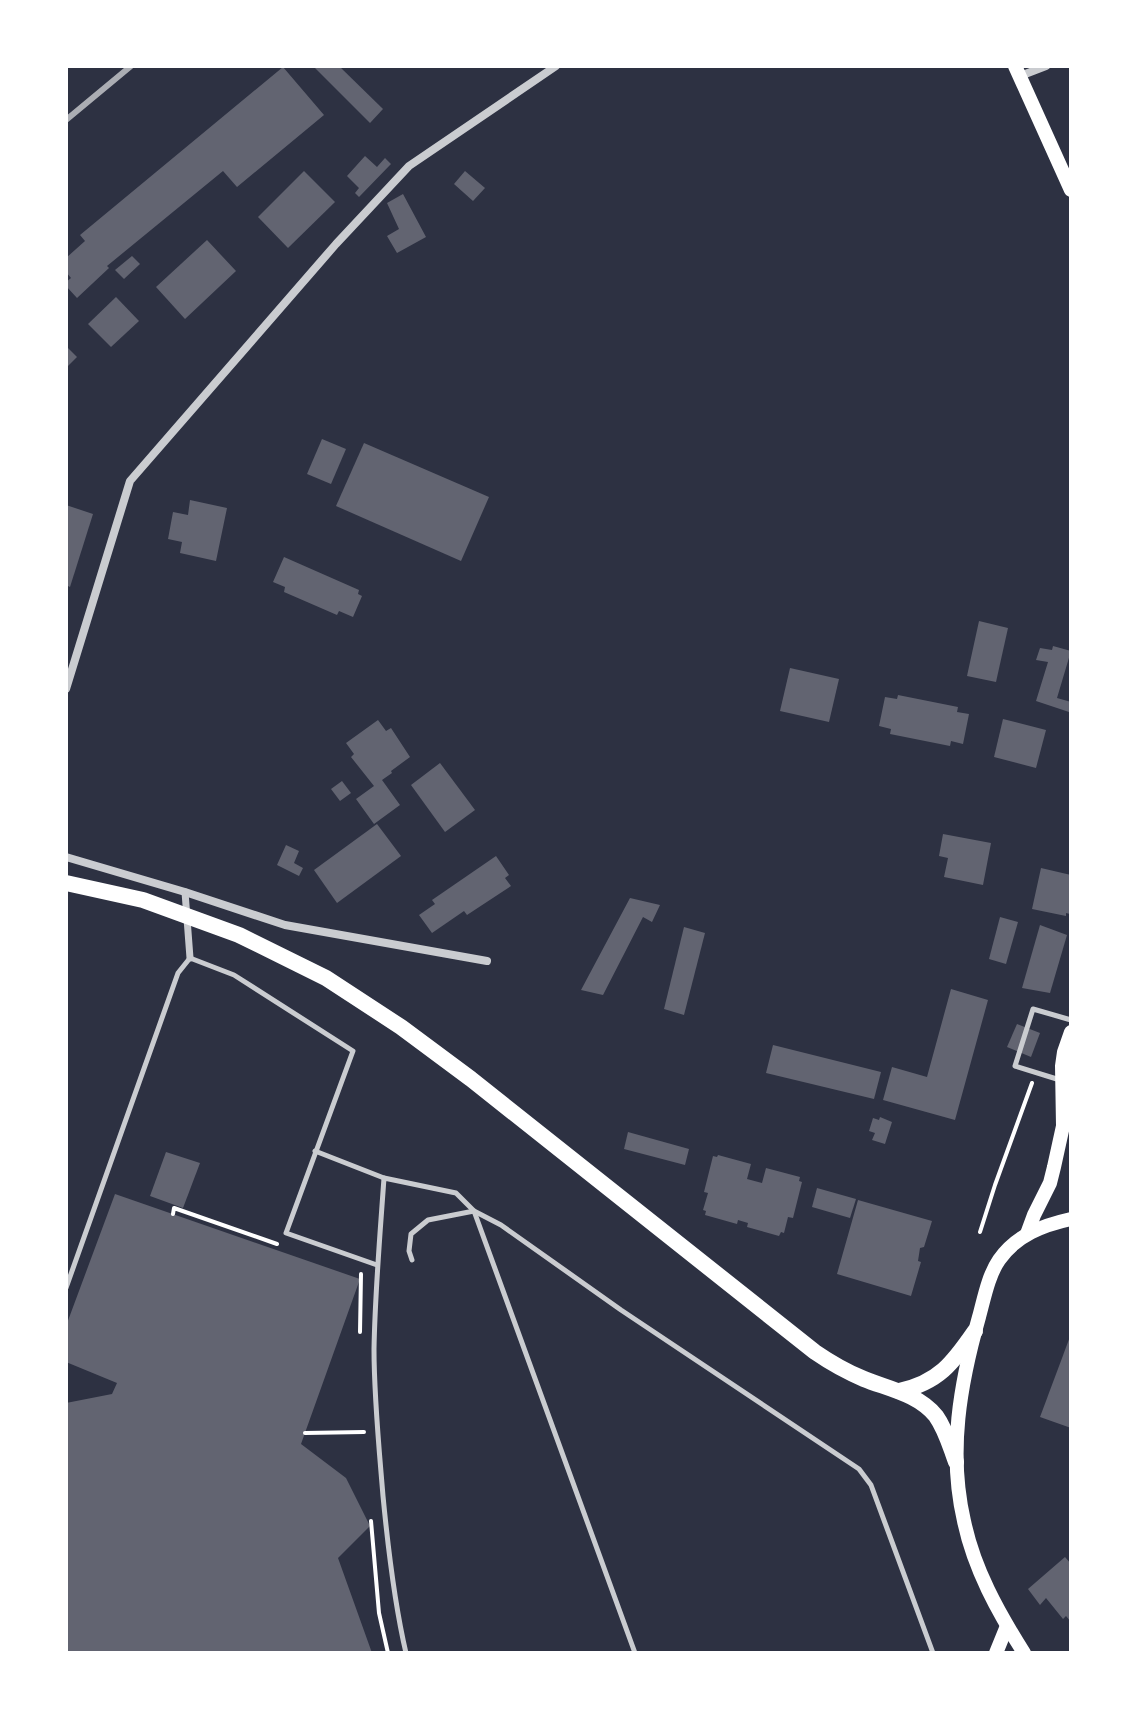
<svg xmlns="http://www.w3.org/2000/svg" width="1137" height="1719" font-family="Roboto,sans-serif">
<rect width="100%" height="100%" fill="#2d3142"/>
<g fill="#626471">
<path d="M313,66H339L383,109L370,123Z"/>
<path d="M283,67L324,115L237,187L223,171L107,266L109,268L77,298L66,286V282L71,278L66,272V258L85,241L80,235Z"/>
<path d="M365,156L377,167L385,158L391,164L359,197L355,193L359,188L347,176Z"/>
<path d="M304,171L335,202L288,248L258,217Z"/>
<path d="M465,171L485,188L473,201L454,184Z"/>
<path d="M403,194L426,237L397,253L387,236L399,229L387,203Z"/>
<path d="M207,240L236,271L185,319L156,287Z"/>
<path d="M132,256L140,264L124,279L115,270Z"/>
<path d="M116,297L139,321L111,347L88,324Z"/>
<path d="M66,346L77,357L66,368Z"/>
<path d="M322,439L346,449L331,484L307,474Z"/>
<path d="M364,443L489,497L461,561L336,506Z"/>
<path d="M190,500L227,508L216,561L180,553L182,542L168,539L173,512L188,515Z"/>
<path d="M66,505L93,514L70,587L66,585Z"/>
<path d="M284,557L359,590L358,594L362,596L353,617L339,611L337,615L284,592L285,587L273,582Z"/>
<path d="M979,621L1008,628L996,682L967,676Z"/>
<path d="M1053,646L1071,651L1057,698L1071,702L1069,712L1036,701L1048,662L1036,660L1040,648L1052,650Z"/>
<path d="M790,668L839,679L829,722L780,711Z"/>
<path d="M898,695L958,707L957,712L969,714L963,744L951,741L950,746L890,734L891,729L879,726L885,697L897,699Z"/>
<path d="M1003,719L1046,730L1036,768L994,757Z"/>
<path d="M378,720L386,731L391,728L410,757L391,771L392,773L382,780L400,805L374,824L356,799L374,786L351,757L354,754L346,743Z"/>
<path d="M440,763L475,810L445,832L411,785Z"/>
<path d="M342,781L351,793L340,801L331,789Z"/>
<path d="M377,824L401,856L337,903L314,870Z"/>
<path d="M943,834L991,843L983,885L944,877L948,858L939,856Z"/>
<path d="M286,845L299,851L294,863L303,868L299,876L277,865Z"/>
<path d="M496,856L509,875L505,878L511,886L467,915L464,911L432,933L419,915L435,904L432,900Z"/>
<path d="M1041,868L1071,875L1070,914L1066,913V916L1032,909Z"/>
<path d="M630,898L660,905L652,922L643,917L603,995L581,990Z"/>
<path d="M1000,917L1018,922L1006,964L989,959Z"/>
<path d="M1040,925L1067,935L1050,993L1022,988Z"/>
<path d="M684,927L705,933L684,1015L664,1009Z"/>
<path d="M951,989L988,1000L955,1120L883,1100L892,1067L927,1077Z"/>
<path d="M1017,1024L1040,1033L1031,1057L1007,1047Z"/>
<path d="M773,1045L881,1072L874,1099L766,1073Z"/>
<path d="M880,1117L892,1122L885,1144L872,1140L875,1133L869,1131L873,1118L879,1120Z"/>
<path d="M628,1132L689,1149L685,1165L624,1149Z"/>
<path d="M166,1152L200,1163L183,1208L150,1196Z"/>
<path d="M718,1155L751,1164L747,1179L762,1183L766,1168L800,1177L799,1181L802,1182L793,1218L788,1217L784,1233L781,1232L779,1236L747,1227L748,1223L738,1220L737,1224L705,1215L706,1211L703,1210L708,1193L704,1192L713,1156L717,1157Z"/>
<path d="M817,1188L856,1199L850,1218L812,1207Z"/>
<path d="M115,1194L360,1279L301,1444L346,1478L370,1526L338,1558L372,1653H66V1403L112,1394L117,1383L66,1362V1326Z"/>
<path d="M858,1200L932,1221L924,1247L920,1248L918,1261L921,1262L911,1296L837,1274Z"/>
<path d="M1071,1334V1428L1040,1417Z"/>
<path d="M1065,1557L1071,1564V1622L1066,1616L1063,1619L1046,1598L1040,1605L1028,1589Z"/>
</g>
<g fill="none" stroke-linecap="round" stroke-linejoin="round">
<g stroke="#fff" stroke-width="4">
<path d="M173,1214L174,1208L277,1244"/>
<path d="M980,1232L995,1185L1032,1083"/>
<path d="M360,1332L361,1274"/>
<path d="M305,1433L364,1432"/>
<path d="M371,1521L379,1613L388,1653"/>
</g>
<g stroke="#caccd0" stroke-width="5">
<path d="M1060,1080L1015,1066L1033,1009L1071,1020"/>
<path d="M315,1151L384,1178"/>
<path d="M412,1260L409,1251L411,1234L428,1220L474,1211L501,1225L621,1310L859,1469L871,1485L933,1653"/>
<path d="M66,1288L178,973L190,958L234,975L353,1051L286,1233L377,1265"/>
<path d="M406,1653C394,1602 388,1548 383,1496C379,1447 374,1398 374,1349C375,1292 380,1235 384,1178L456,1193L474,1211L635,1653"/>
</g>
<path stroke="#caccd0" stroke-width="7" d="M185,892L190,958"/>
<g stroke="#caccd0" stroke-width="8">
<path d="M1020,76L1046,66"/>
<path d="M66,689L130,481L336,244L409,166L556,66"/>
<path d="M66,857L185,892L285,925L487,961"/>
</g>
<g stroke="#fff" stroke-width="14">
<path d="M1015,66L1071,190"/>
<path d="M1027,1234L1034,1215L1050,1183L1054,1167L1063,1126L1062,1066L1064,1052L1071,1032"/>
<path d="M996,1653L1007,1626"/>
<path d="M1024,1653C998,1612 974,1569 964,1521C948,1452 960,1384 979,1317C984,1299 988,1276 999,1260C1016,1235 1044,1225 1071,1219"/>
</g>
<g stroke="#fff" stroke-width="16">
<path d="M66,883L143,900L239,935L326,978L401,1027L471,1079L815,1352C831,1363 847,1372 864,1379C889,1389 918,1394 936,1416C946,1430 950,1446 956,1462"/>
<path d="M899,1391C938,1383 953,1363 975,1331"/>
</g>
<path stroke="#abadb3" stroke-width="6" d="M66,120L131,66"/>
</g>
<rect width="1137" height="1719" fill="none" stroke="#ffffff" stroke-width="136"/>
</svg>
